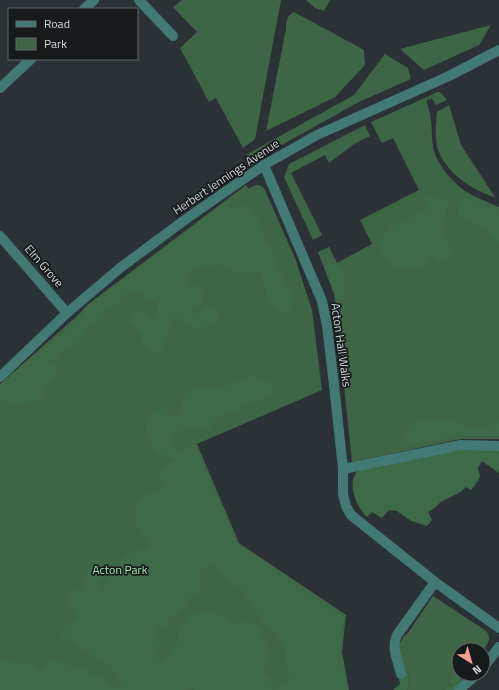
<svg xmlns="http://www.w3.org/2000/svg" width="499" height="690" font-family="'Titillium Web',sans-serif">
<rect width="100%" height="100%" fill="#2b3235"/>
<g fill="#3f6547">
<path d="M182,0H281L255,139L243,148L216,98L209,102L180,48L197,32L173,7Z"/>
<path d="M306,0H330L324,11L315,8Z"/>
<path d="M294,12L364,50L365,65L335,97L266,131L286,29C286,20 287,16 294,12Z"/>
<path d="M491,25L479,45L424,70L400,49Z"/>
<path d="M385,54L408,68L411,79L359,102L251,162L246,155L354,95Z"/>
<path d="M438,92L441,93L447,100L436,105L432,98L426,101C433,116 431,131 433,147C436,163 452,182 465,191C476,198 488,202 499,207V439H461L352,462L342,366V337L334,294L318,252L329,247L337,263L372,244L360,220L419,190L393,138L382,143L371,122Z"/>
<path d="M449,105L461,145L495,197C474,192 447,173 439,152C434,140 436,125 437,112Z"/>
<path d="M365,125L370,136L354,144L329,163L325,155L291,173L322,235L313,240L284,177L289,164Z"/>
<path d="M246,185L249,189C254,185 258,183 264,188L295,258L312,310L322,390L197,444L239,543L346,615L342,652L349,690H0V384L77,316L87,305Z"/>
<path d="M433,596L486,631C492,638 488,644 483,650H459V671L456,673L462,681L451,687L449,685L444,690H407C410,683 410,670 402,666C400,652 395,643 408,633Z"/>
</g>
<g fill="#3d6b48">
<path d="M423,195L449,201L443,225L444,239L451,248V259L442,264L432,256L426,265L413,271L394,267L381,251L380,240L391,227L403,222L429,208Z"/>
<path d="M475,198L480,204L499,209V243L481,228L460,218L456,206L462,199Z"/>
<path d="M225,202L230,210L238,207L248,206L254,211L255,218L259,221L264,233L263,240C269,244 271,251 276,256L275,270L284,277L285,284L291,288L293,296L291,308L284,313C265,306 266,288 260,271C245,273 232,277 221,264L209,267L197,266L186,274L187,279L190,285L199,287L203,294L201,304L192,308L191,313H199L207,306L214,305L219,311L218,320L210,325L198,329L175,317L170,323L168,337L160,351L151,352L143,345L142,336L128,320L134,312L140,310L147,314L150,319L156,315L160,294L156,300H147L141,293L134,291L126,294L116,305L106,312L100,321L90,325L82,337L73,347L63,350L57,358L47,362L56,365L57,374L43,387L45,394L39,401C25,403 13,405 0,400V387C28,359 63,337 89,306Z"/>
<path d="M330,263L341,266C347,276 344,287 345,298L341,304H337L335,294L325,269Z"/>
<path d="M251,376L259,377L272,384L274,396L249,403L238,411L216,418C208,436 202,429 186,430C182,430 177,432 173,433L172,442L179,451C186,450 189,445 195,444L237,544L344,617L340,653L348,690H274L281,683L290,681L286,661V648L275,632L266,625L239,586L231,585L212,563L200,573L202,584L199,592L189,599L183,608L167,621V627L162,631L156,622V641L162,643L155,655L161,662L164,660L178,642L179,628L189,615C211,610 216,609 233,625C243,619 250,623 260,627L266,646L269,660L263,671L270,679L272,690H194L191,687L187,690H0V663L6,659L12,661L14,664C27,663 29,659 39,670L44,668L46,661L52,658L66,665L83,666L90,673L103,677L109,686L118,688L122,685L117,674L108,665L79,647L74,641L62,637V630L77,617L74,610L68,605L67,597L77,589H83L87,571L99,562L107,567L105,578L98,582L103,589L113,575L115,568L124,557L136,550L147,549L150,543L135,523V505L147,494L165,485L158,474L167,465L176,460L155,451L146,430L145,421L153,411L162,407L176,418L181,415L182,399L193,388L230,385L238,381L245,380Z"/>
<path d="M425,417L450,420L472,428L479,425L484,426L493,425L499,421V436H460L398,448L410,426Z"/>
<path d="M499,441V473L482,461L478,468L480,476L478,481L471,490L466,487C459,495 450,496 441,502C437,505 434,509 428,512L432,520L427,526L411,521L397,511L389,510L382,518L372,512L367,517C355,505 346,482 359,469Z"/>
<path d="M402,666C410,670 410,683 407,690H393L400,684L399,679L403,676Z"/>
<path d="M457,676L462,681L454,690H444L449,685L451,687L453,685L451,681L452,677Z"/>
</g>
<g fill="none" stroke-linecap="round" stroke-linejoin="round">
<g stroke="#427a73" stroke-width="10">
<path d="M139,0L173,36"/>
<path d="M84,9L94,0"/>
<path d="M0,88L31,59"/>
<path d="M264,165L322,301L327,326L334,385L343,469V494L346,506L351,515L435,582L499,628"/>
<path d="M0,236L67,313"/>
<path d="M0,377L67,313L120,268L186,219L264,165L317,135L449,76L499,50"/>
<path d="M343,469L461,445L499,446"/>
<path d="M483,668L499,647"/>
<path d="M401,674C398,661 391,648 397,635L435,582"/>
<path d="M459,690L477,674"/>
</g>
</g>
<g text-anchor="middle" stroke-width="3.5" stroke-linejoin="round" paint-order="stroke">
<g font-size="12" fill="#d3d8da" stroke="#161a1b">
<text transform="translate(226 177) rotate(-34)" y="4">Herbert Jennings Avenue</text>
<text transform="translate(44 266) rotate(49)" y="4">Elm Grove</text>
<text transform="translate(341 345) rotate(82)" y="4">Acton Hall Walks</text>
</g>
<g font-size="12" fill="#a1e9b0" stroke="#161a1b">
<text x="120" y="574">Acton Park</text>
</g>
</g>
<rect x="8" y="8" width="130" height="52" fill="#161a1b" stroke="#626667"/>
<rect x="16" y="21" width="20" height="6" fill="#427a73" stroke="#626667"/>
<text x="44" y="28" font-size="12" fill="#d3d8da">Road</text>
<rect x="16" y="38" width="20" height="12" fill="#3f6547" stroke="#626667"/>
<text x="44" y="48" font-size="12" fill="#d3d8da">Park</text>
<g transform="translate(471 662) rotate(143)"><circle r="19" fill="#161a1b" stroke="#626667"/>
<path d="M0-3L7 15L0 10L-7 15Z" fill="#f59d8f"/>
<text y="-6" font-size="11" font-weight="bold" text-anchor="middle" fill="#d3d8da">N</text>
</g>
</svg>
